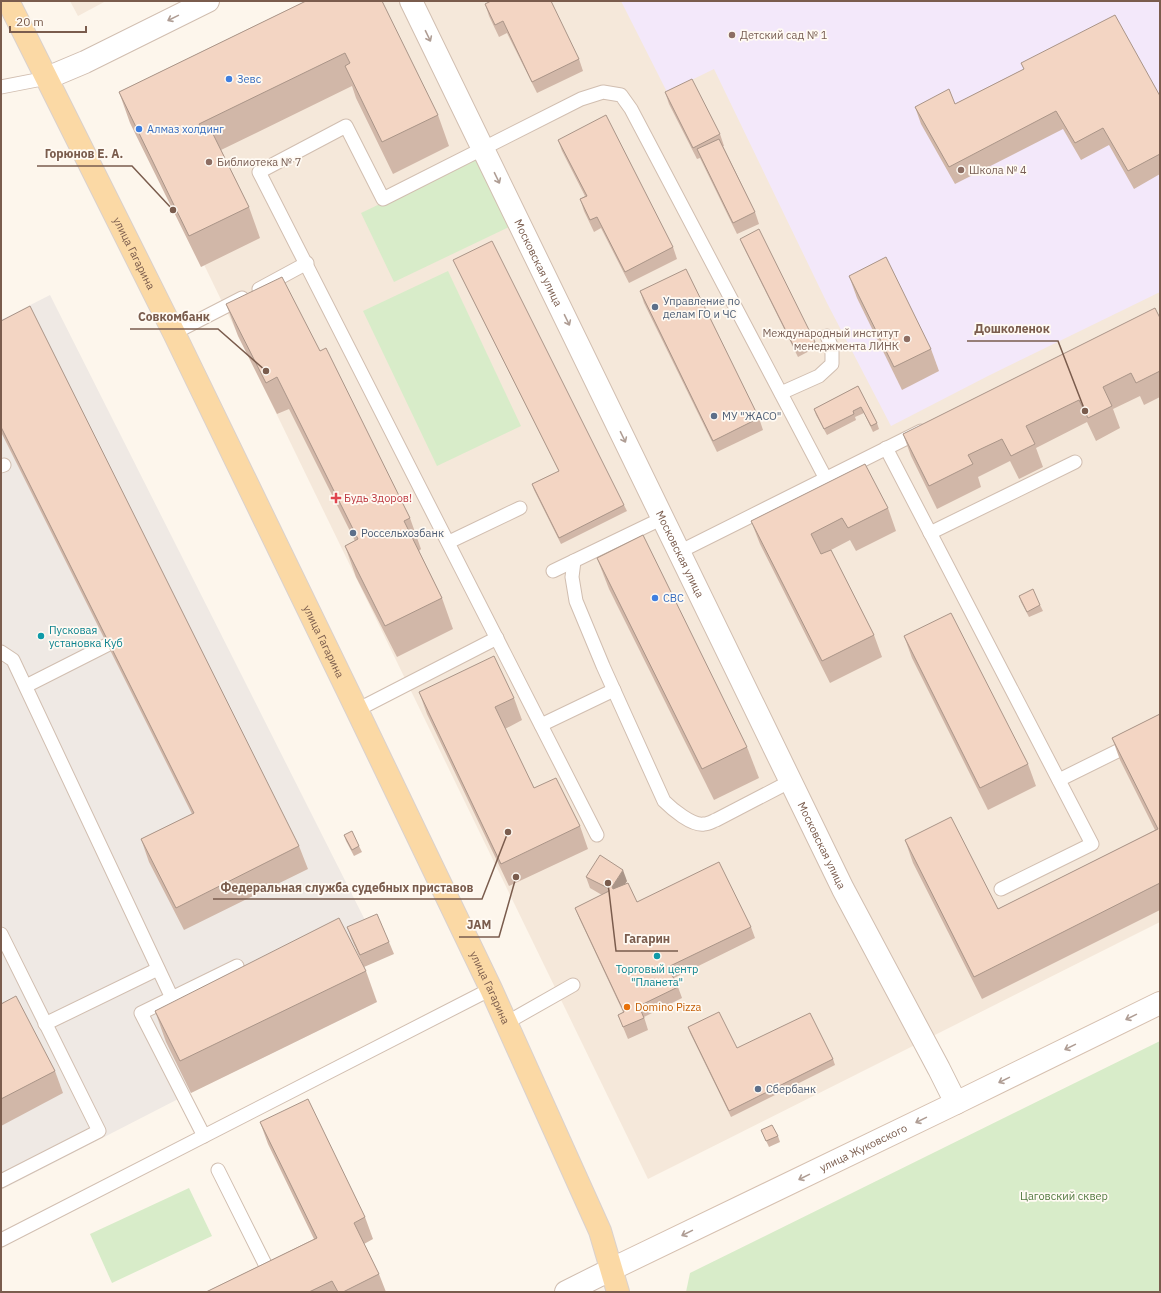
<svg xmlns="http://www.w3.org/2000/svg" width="1161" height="1293" font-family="'IBM Plex Sans',sans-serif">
<rect width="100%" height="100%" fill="#fdf6ec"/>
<g fill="#f5e8da">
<path d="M70,1H106L78,16Z"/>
<path d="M331,1H1160V922L648,1179L126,104Z"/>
</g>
<path fill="#efe9e4" d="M50,295L374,938L350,949L377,1002L184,1096L1,1190V320Z"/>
<path fill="#f3e8fa" d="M621,1H1160V292L988,376L891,426L827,303L714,69L667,92Z"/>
<g fill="#d8ecc9">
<path d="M476,158L509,227L394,282L361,213Z"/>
<path d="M448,271L521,426L437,466L363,311Z"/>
<path d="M1160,1041V1292H686L690,1273Z"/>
<path d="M189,1188L212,1236L112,1283L90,1234Z"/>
</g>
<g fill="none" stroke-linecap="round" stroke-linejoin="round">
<defs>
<g id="service">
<path d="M1,87L47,78"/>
<path d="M259,289L307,263"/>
<path d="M174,333L242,298"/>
<path d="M781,393L819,376L832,364V348L827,336"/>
<path d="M886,448L1092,844L1001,889"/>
<path d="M1,466L4,465"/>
<path d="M930,533L1075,462"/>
<path d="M449,542L520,508"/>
<path d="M679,552L921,431"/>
<path d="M574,561L572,577L576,601L603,666L664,801C672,809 692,826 704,824C708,824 713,821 716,820L791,781"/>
<path d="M553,571L663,518"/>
<path d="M1,652L13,660L172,998"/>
<path d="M26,686L107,645"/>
<path d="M357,710L497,638"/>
<path d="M541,725L614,690"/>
<path d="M1059,780L1160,730"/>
<path d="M597,835L259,172L346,126L383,199L581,99L603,92L621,95L631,109L826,479"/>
<path d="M1,934L99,1131L1,1181"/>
<path d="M506,1023L573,985"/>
<path d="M45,1024L158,969"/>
<path d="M204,1136L141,1013L237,966"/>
<path d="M218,1170L273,1280"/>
<path d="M1,1240L491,989"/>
</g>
<g id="minor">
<path id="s1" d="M411,1L843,889L939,1069L956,1103"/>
<path d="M47,78L85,62L208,1"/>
<path d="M566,1292L612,1269"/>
</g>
<g id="secondary">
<path id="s2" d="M612,1269L956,1103L1160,1003"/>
</g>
<g id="primary">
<path id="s3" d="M8,1L174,333L357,710L491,989L600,1231L618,1292"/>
</g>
</defs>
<use href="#service" stroke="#d1beb0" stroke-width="15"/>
<use href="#minor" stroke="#d1beb0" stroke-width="24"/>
<use href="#secondary" stroke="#d6c0b0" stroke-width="24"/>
<use href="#primary" stroke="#dad1cd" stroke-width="24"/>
<use href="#service" stroke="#fff" stroke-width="13"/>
<use href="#minor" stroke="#fff" stroke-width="22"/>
<use href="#secondary" stroke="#fff" stroke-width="22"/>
<use href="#primary" stroke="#fbd9a5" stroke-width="22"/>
</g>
<g fill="#d1b7a8">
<path d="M306,1L438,115L449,146L393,174L356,98L352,86L221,150L249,207L260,238L201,267L130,123L119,92Z"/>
<path d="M485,4L579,59L583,71L537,93L507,33L499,37L489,16Z"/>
<path d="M1021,63L1160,96V174L1134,189L1109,145L1081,160L1063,129L955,184L921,124L915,107L955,104L1024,69Z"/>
<path d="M665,92L720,134L724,146H723L755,212L759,224L737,234L700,158L697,159L669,104Z"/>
<path d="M558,140L673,247L677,259L629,283L601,228L594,232L584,211L580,199L585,196L562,151Z"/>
<path d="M740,239L815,342L817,347L798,357L742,244Z"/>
<path d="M453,260L624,505L627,511L561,544L534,490L532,484L559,471L456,266Z"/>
<path d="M849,276L931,349L939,371L902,390L857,298Z"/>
<path d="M640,291L759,418L763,430L717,452L644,303Z"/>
<path d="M226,304L320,351L410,518L421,549L419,551L442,598L453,629L397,657L356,577L345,546L355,541L289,409L277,414L238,336Z"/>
<path d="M1160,318V397L1144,405L1140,396L1113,409L1120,428L1096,441L1087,422L1036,448L1043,467L1019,479L1010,461L978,477L981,487L937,509L911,456L903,434Z"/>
<path d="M1,321L299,846L308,869L184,930L149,862L141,839L192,814L2,434H1Z"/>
<path d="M858,386L877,423L879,429L873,432L864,413L855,417L856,420L827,435L816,415L814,409Z"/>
<path d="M888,508L896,531L856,551L850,540L831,550L874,635L882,657L830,683L760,544L751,521Z"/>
<path d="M597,558L747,747L759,778L714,800L609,589Z"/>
<path d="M1019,596L1040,605L1043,611L1029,617L1021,602Z"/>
<path d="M904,636L1028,764L1036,786L988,810L912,658Z"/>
<path d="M419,692L514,698L522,720L505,729L534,788L580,826L588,849L509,886L427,714Z"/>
<path d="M1160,714V910L982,999L913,863L905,840L998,909L1155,830L1120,760L1112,738Z"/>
<path d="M344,835L359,846L362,852L354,856L346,841Z"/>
<path d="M586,877L627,881L625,884L637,902L751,927L755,938L674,978L678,987L682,998L644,1017L648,1030L628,1039L618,1015L623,1012L580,920L575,908L602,895L590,888Z"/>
<path d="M347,927L389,942L394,954L364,967L351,938Z"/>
<path d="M366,971L377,1002L191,1093L166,1042L155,1011Z"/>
<path d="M1,1004L55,1071L63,1093L1,1126Z"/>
<path d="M688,1027L737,1048L833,1059L835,1065L731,1117L690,1033Z"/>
<path d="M260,1122L365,1217L373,1239L364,1244L379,1274L386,1292H206L314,1239L268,1144Z"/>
<path d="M761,1130L778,1136L780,1142L769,1147Z"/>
</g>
<path fill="#aa9588" d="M623,870L627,881L616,898L612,887Z"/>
<g fill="#f3d5c3" stroke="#aa9588">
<path d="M306,1H382L438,115L382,142L345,66L350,63L345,53L199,124L205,135L212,132L249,207L189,236L119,92Z"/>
<path d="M491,1H551L579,59L532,82L503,21L495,25L485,4Z"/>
<path d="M1115,15L1160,96V154L1128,171L1103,128L1075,143L1056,111L949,167L915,107L949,89L955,104L1024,69L1021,63Z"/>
<path d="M692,79L720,134L693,148L665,92Z"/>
<path d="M606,115L673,247L625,272L597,217L590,220L580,199L587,196L558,140Z"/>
<path d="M719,139L755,212L733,223L697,149Z"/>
<path d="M759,229L815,342L796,351L740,239Z"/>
<path d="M492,241L624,505L559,538L532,484L559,471L453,260Z"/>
<path d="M886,257L931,349L894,367L849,276Z"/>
<path d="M686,269L759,418L713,441L640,291Z"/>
<path d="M282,277L320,351L326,348L410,518L404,521L442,598L385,626L345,546L358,539L277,377L266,383L226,304Z"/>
<path d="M30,306L299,846L176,908L141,839L194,813L1,427V321Z"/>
<path d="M1155,308L1160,318V371L1136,383L1131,373L1103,387L1112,406L1088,418L1079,400L1026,426L1035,444L1011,456L1002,439L968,455L973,464L929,486L903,434Z"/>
<path d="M858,386L877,423L871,426L861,407L853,411L854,414L824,429L814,409Z"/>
<path d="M865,464L888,508L848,528L842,518L811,534L821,554L831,550L874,635L822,661L751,521Z"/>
<path d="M643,535L747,747L702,769L597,558Z"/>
<path d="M1033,589L1040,605L1027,612L1019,596Z"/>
<path d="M951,613L1028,764L980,788L904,636Z"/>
<path d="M494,656L514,698L495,707L534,788L556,778L580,826L501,864L419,692Z"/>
<path d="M1160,714V883L974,977L905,840L951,817L998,909L1158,829L1112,738Z"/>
<path d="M352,831L359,846L352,850L344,835Z"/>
<path d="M600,855L623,870L612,887L613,889L628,883L637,902L719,862L751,927L668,967L678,987L639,1006L644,1018L623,1027L618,1015L624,1012L575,908L609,891L608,888L586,877Z"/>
<path d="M377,914L389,942L360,955L347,927Z"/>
<path d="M339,918L366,971L180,1061L155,1011Z"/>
<path d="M16,996L55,1071L1,1099V1004Z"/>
<path d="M719,1012L737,1048L810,1013L833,1059L729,1111L688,1027Z"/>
<path d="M308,1099L365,1217L354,1223L379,1274L343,1292H338L332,1281L309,1292H206L317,1238L260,1122Z"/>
<path d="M772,1125L778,1136L766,1141L761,1130Z"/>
</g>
<defs><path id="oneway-shaft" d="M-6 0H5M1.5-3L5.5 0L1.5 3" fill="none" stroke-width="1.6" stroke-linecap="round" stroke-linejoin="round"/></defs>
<g stroke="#af9d94">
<use href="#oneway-shaft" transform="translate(173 18) rotate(154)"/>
<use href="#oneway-shaft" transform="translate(428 36) rotate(64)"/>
<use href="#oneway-shaft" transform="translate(497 178) rotate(64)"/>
<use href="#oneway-shaft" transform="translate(567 320) rotate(64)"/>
<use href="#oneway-shaft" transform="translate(623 437) rotate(64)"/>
<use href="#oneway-shaft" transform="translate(1131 1017) rotate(154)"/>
<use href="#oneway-shaft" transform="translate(1070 1047) rotate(154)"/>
<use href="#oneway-shaft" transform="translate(1004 1080) rotate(154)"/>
<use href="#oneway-shaft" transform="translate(921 1120) rotate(154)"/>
<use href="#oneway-shaft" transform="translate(804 1177) rotate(154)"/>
<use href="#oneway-shaft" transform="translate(687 1233) rotate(154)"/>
</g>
<g fill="#8d6e63" stroke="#fffaf3" stroke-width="1.5">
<circle cx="732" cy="35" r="4"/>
<circle cx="209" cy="162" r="4"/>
<circle cx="961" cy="170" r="4"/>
<circle cx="907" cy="339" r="4"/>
</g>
<g fill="#3f7fe0" stroke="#fffaf3" stroke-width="1.5">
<circle cx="229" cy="79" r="4"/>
<circle cx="139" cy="129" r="4"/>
<circle cx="655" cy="598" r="4"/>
</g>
<g fill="#5c6f8a" stroke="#fffaf3" stroke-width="1.5">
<circle cx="655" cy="307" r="4"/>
<circle cx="714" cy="416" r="4"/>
<circle cx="353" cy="533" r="4"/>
<circle cx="758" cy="1089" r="4"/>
</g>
<path fill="#e0444e" stroke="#fffaf3" stroke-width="1.5" d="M334 492h4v4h4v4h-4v4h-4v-4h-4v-4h4z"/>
<g fill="#0f9aa8" stroke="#fffaf3" stroke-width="1.5">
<circle cx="41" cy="636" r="4"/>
<circle cx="657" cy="956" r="4"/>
</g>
<circle fill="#e8710a" stroke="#fffaf3" stroke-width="1.5" cx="627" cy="1007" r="4"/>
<g text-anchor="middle" stroke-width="3.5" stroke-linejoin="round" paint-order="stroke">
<g font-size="11" fill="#785e54" stroke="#fffaf3" text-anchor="start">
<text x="740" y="39">Детский сад № 1</text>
<text x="217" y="166">Библиотека № 7</text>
<text x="969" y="174">Школа № 4</text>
<text x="899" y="337" text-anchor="end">Международный институт<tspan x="899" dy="13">менеджмента ЛИНК</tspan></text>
</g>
<g font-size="11" fill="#366cbe" stroke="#fffaf3" text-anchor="start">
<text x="237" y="83">Зевс</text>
<text x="147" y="133">Алмаз холдинг</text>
<text x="663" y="602">СВС</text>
</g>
<g font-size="11" fill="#7a5c4d" stroke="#fffaf3">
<text dy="4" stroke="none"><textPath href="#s3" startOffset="282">улица Гагарина</textPath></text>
<text dy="4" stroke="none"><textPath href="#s1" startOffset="291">Московская улица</textPath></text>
<text dy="4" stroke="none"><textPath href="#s1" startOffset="615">Московская улица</textPath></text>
<text dy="4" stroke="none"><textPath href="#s3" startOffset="714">улица Гагарина</textPath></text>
<text dy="4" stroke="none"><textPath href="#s1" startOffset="939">Московская улица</textPath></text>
<text dy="4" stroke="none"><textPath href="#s3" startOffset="1098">улица Гагарина</textPath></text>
<text dy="4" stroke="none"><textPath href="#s2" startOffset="279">улица Жуковского</textPath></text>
</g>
<g font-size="11" fill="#4e5e75" stroke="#fffaf3" text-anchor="start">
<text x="663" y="305">Управление по<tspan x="663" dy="13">делам ГО и ЧС</tspan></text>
<text x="722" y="420">МУ "ЖАСО"</text>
<text x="361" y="537">Россельхозбанк</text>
<text x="766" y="1093">Сбербанк</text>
</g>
<g font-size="11" fill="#be3a42" stroke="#fffaf3" text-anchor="start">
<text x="344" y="502">Будь Здоров!</text>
</g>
<g font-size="11" fill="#0d838f" stroke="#fffaf3" text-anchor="start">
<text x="49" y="634">Пусковая<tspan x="49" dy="13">установка Куб</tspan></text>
<text x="657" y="973" text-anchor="middle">Торговый центр<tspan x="657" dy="13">"Планета"</tspan></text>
</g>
<g font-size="11" fill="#c56008" stroke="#fffaf3" text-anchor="start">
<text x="635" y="1011">Domino Pizza</text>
</g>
<g font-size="11" fill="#537a41" stroke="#fffaf3">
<text x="1064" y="1200">Цаговский сквер</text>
</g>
</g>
<path fill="none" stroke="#7a5c4d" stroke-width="1.5" d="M173 210L132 166H37M266 371L218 329H130M1085 411L1058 341H967M508 832L482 899H213M516 877L499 937H459M608 883L616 951H678"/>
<g fill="#7a5c4d" stroke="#fffaf3" stroke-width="1.5">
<circle cx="173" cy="210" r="4"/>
<circle cx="266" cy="371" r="4"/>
<circle cx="1085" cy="411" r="4"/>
<circle cx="508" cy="832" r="4"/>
<circle cx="516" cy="877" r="4"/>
<circle cx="608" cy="883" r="4"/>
</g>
<g font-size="12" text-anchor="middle" font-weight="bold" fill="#7a5c4d" stroke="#fffaf3" stroke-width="3.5" stroke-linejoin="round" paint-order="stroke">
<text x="84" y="158">Горюнов Е. А.</text>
<text x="174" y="321">Совкомбанк</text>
<text x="1012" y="333">Дошколенок</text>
<text x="347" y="892">Федеральная служба судебных приставов</text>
<text x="479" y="929">JAM</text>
<text x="647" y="943">Гагарин</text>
</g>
<rect width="1161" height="1293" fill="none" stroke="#7a5c4d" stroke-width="4"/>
<path d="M10 26v6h76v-6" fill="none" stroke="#7a5c4d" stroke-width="2"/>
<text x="16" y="26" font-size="12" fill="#7a5c4d" stroke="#fffaf3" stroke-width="3" paint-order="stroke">20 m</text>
</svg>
